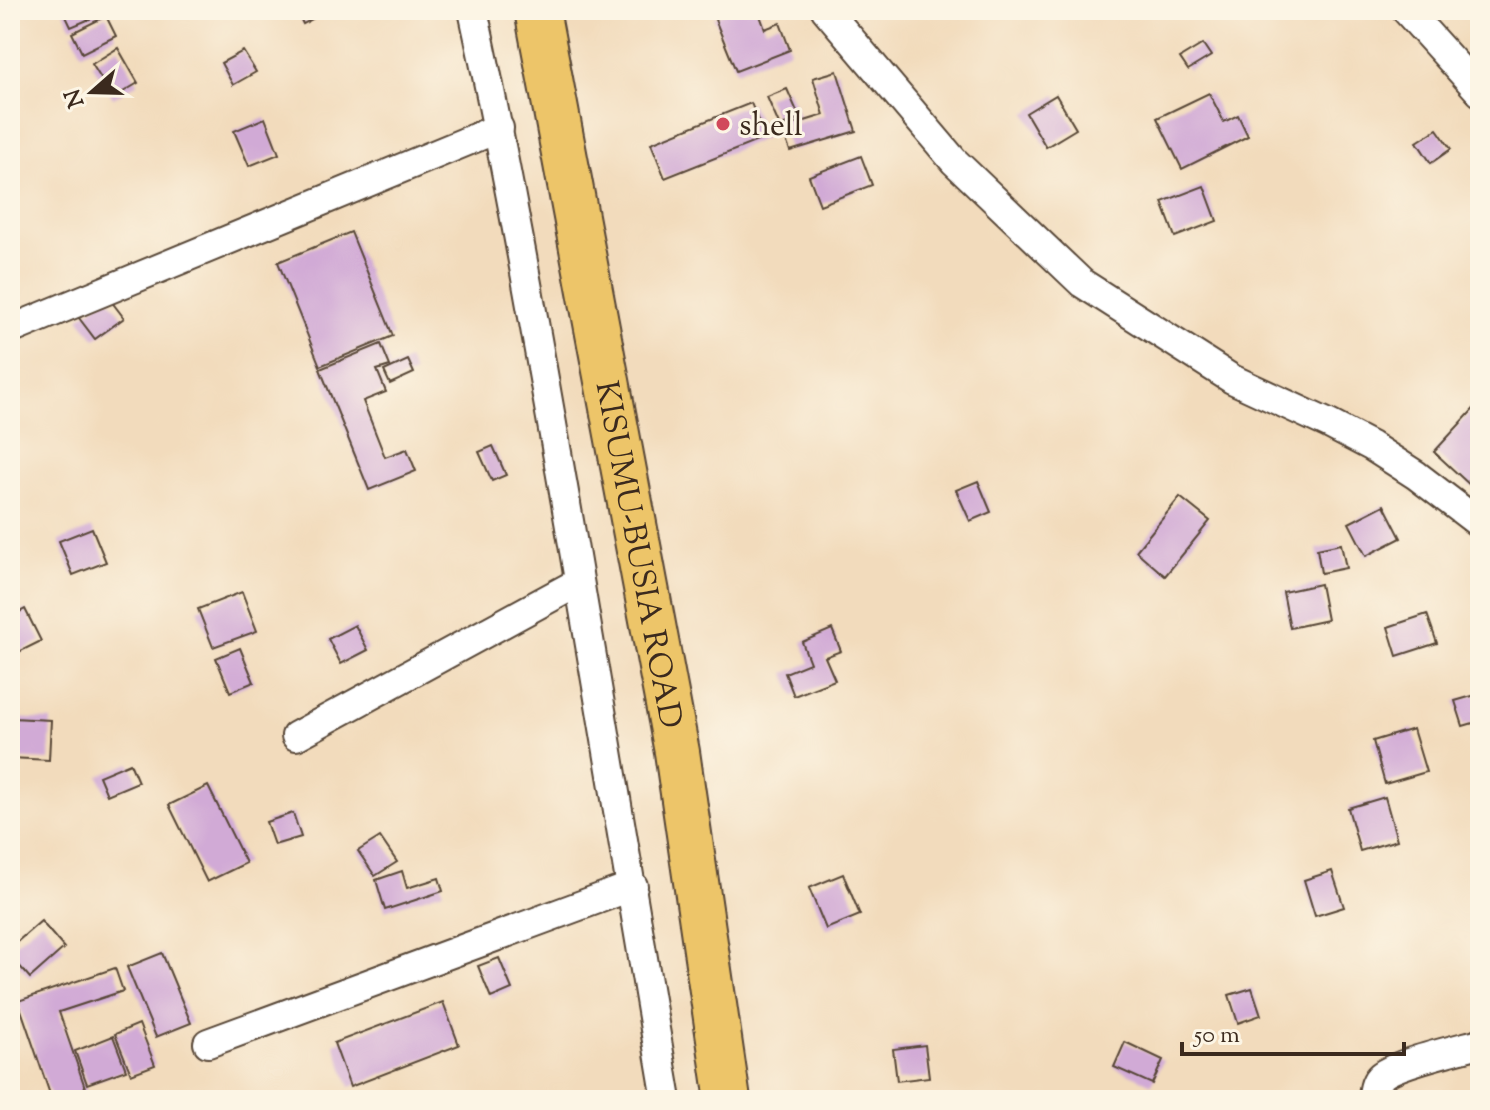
<svg xmlns="http://www.w3.org/2000/svg" width="1490" height="1110" font-family="'Sorts Mill Goudy',serif">
<rect width="100%" height="100%" fill="#fcf5e5"/>
<filter id="ink" filterUnits="userSpaceOnUse"><feTurbulence type="fractalNoise" baseFrequency=".0125" numOctaves="2"/><feDisplacementMap in="SourceGraphic" scale="16" xChannelSelector="R" yChannelSelector="G"/><feConvolveMatrix kernelMatrix="1 2 1 2 8 2 1 2 1" color-interpolation-filters="sRGB"/></filter>
<filter id="wash" filterUnits="userSpaceOnUse"><feTurbulence type="fractalNoise" baseFrequency=".006" numOctaves="4" result="noise"/><feDisplacementMap in="SourceGraphic" scale="32" xChannelSelector="R" yChannelSelector="G"/><feGaussianBlur stdDeviation="1.8" result="paint"/><feColorMatrix in="noise" values="0 0 0 0 0 0 0 0 0 0 0 0 0 0 0 0 0 1.4 0 .05"/><feComposite in="paint" operator="in"/></filter>
<g filter="url(#wash)">
<rect width="100%" height="100%" fill="#f2dbbc"/>
<g id="blocks">
<g fill="#d1aad6">
<path d="M63,10H111L71,27Z"/>
<path d="M296,10H319L321,14L303,24Z"/>
<path d="M733,10H758L765,29L780,23L790,50L736,71L714,17Z"/>
<path d="M106,16L116,36L82,53L72,33Z"/>
<path d="M1203,44L1211,56L1188,70L1180,58Z"/>
<path d="M118,48L138,83L113,98L92,64Z"/>
<path d="M243,51L256,72L233,85L221,63Z"/>
<path d="M837,71L856,131L790,151L782,128L824,115L813,78Z"/>
<path d="M787,89L800,118L780,127L767,97Z"/>
<path d="M1209,93L1224,122L1238,115L1248,136L1182,169L1157,118Z"/>
<path d="M1056,95L1076,129L1046,147L1026,113Z"/>
<path d="M751,103L765,138L665,178L651,143Z"/>
<path d="M265,118L279,154L249,166L234,131Z"/>
<path d="M1437,129L1451,149L1431,163L1417,142Z"/>
<path d="M861,156L872,185L820,205L809,176Z"/>
<path d="M1204,186L1217,221L1175,237L1162,202Z"/>
<path d="M351,232L393,336L320,366L278,262Z"/>
<path d="M108,297L124,318L95,339L79,318Z"/>
<path d="M381,344L390,366L377,370L386,392L363,401L385,457L407,449L416,471L369,490L320,369Z"/>
<path d="M408,360L414,373L390,384L384,371Z"/>
<path d="M1480,402V478L1472,487L1434,452Z"/>
<path d="M493,446L506,475L492,481L479,452Z"/>
<path d="M978,481L991,512L970,521L956,490Z"/>
<path d="M1180,497L1210,521L1165,576L1136,551Z"/>
<path d="M1384,505L1401,538L1366,556L1349,523Z"/>
<path d="M92,528L106,562L73,575L59,541Z"/>
<path d="M1341,544L1346,568L1321,573L1317,549Z"/>
<path d="M1320,584L1327,620L1290,628L1283,592Z"/>
<path d="M242,592L257,631L213,647L198,609Z"/>
<path d="M25,609L41,641L17,653L10,640V617Z"/>
<path d="M1427,614L1437,643L1397,656L1388,627Z"/>
<path d="M355,625L368,650L341,664L328,639Z"/>
<path d="M832,629L841,651L825,657L835,680L794,696L785,673L810,663L802,642Z"/>
<path d="M240,648L254,682L230,692L216,658Z"/>
<path d="M1479,694L1480,721L1463,726L1455,701Z"/>
<path d="M12,718L51,720L49,760L11,758Z"/>
<path d="M1413,729L1426,772L1385,784L1373,741Z"/>
<path d="M130,763L138,782L107,795L99,776Z"/>
<path d="M208,786L246,863L207,882L169,805Z"/>
<path d="M1385,797L1397,840L1360,851L1348,808Z"/>
<path d="M293,813L301,837L274,845L266,822Z"/>
<path d="M380,837L397,862L375,876L358,851Z"/>
<path d="M402,871L407,888L439,878L443,891L385,910L376,880Z"/>
<path d="M1332,871L1344,907L1315,916L1304,880Z"/>
<path d="M843,874L860,915L826,929L809,888Z"/>
<path d="M41,921L64,948L30,978L10,955V948Z"/>
<path d="M162,953L191,1023L156,1037L127,967Z"/>
<path d="M499,958L512,989L491,998L478,966Z"/>
<path d="M115,968L123,991L59,1012L88,1096L75,1100H52L18,1001Z"/>
<path d="M1252,988L1261,1015L1238,1023L1229,995Z"/>
<path d="M443,1002L459,1045L350,1087L334,1043Z"/>
<path d="M139,1024L155,1065L131,1074L115,1034Z"/>
<path d="M113,1036L126,1070L87,1084L75,1051Z"/>
<path d="M1125,1042L1163,1060L1152,1084L1114,1067Z"/>
<path d="M925,1045L929,1077L897,1081L893,1049Z"/>
</g>
</g>
</g>
<g filter="url(#ink)">
<use href="#blocks" fill-opacity="0" stroke="#564536" stroke-width="2"/>
<g fill="none" stroke-linecap="round" stroke-linejoin="round">
<defs>
<g id="minor">
<path d="M473,10C510,180 539,350 569,521C603,714 636,907 667,1100"/>
<path d="M826,10L954,161L1082,283L1232,379L1329,424L1371,446L1416,475L1480,524"/>
<path d="M1406,10L1480,92"/>
<path d="M10,330L499,128"/>
<path d="M296,736L579,582"/>
<path d="M208,1043L633,886"/>
<path d="M1373,1100C1373,1091 1374,1082 1381,1076C1396,1063 1458,1049 1480,1043"/>
</g>
<g id="trunk">
<path id="s1" d="M537,10L677,752L728,1100"/>
</g>
</defs>
<use href="#minor" stroke="#564536" stroke-width="32"/>
<use href="#trunk" stroke="#564536" stroke-width="48"/>
<use href="#minor" stroke="#fff" stroke-width="28"/>
<use href="#trunk" stroke="#edc569" stroke-width="44"/>
</g>
</g>
<circle fill="#d1495b" stroke="#fcf5e5" stroke-width="3" cx="723" cy="124" r="8"/>
<g text-anchor="middle" stroke-width="6" stroke-linejoin="round" paint-order="stroke">
<g font-size="32" fill="#3b2a1e" stroke="#fcf5e5" text-anchor="start">
<text x="739" y="135">shell</text>
</g>
<g font-size="32" fill="#3b2a1e" stroke="#fcf5e5">
<text dy="11" stroke="none"><textPath href="#s1" startOffset="554">KISUMU-BUSIA ROAD</textPath></text>
</g>
</g>
<rect width="1490" height="1110" fill="none" stroke="#fcf5e5" stroke-width="40"/>
<g transform="translate(92 92) rotate(250)" stroke="#fcf5e5" stroke-width="6" paint-order="stroke">
<path d="M0-6L14 30L0 20L-14 30Z" fill="#3b2a1e"/>
<text y="-12" font-size="22" font-weight="bold" text-anchor="middle" fill="#3b2a1e">N</text>
</g>
<path d="M1182 1042v12h222v-12" fill="none" stroke="#3b2a1e" stroke-width="4"/>
<text x="1194" y="1042" font-size="24" fill="#3b2a1e" stroke="#fcf5e5" stroke-width="6" paint-order="stroke">50 m</text>
</svg>
